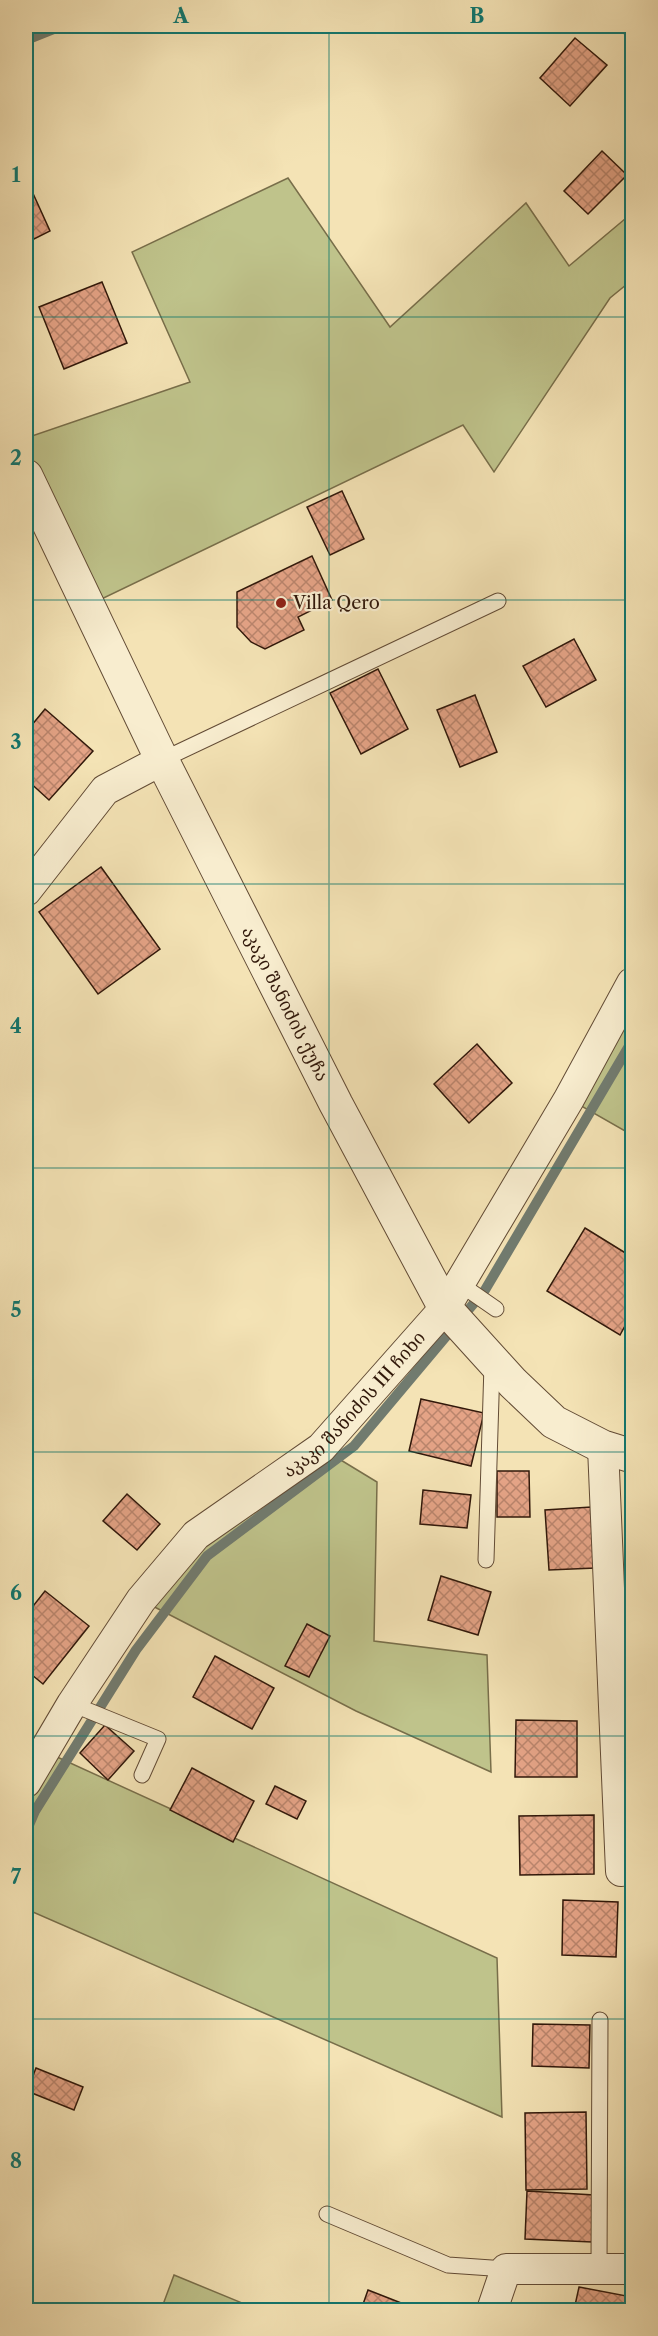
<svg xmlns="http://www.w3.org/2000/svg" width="658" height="2336" font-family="'Libre Caslon Text','Noto Serif Georgian',serif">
<defs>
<pattern id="building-cross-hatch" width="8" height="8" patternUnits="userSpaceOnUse" patternTransform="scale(1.5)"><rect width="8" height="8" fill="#e4a386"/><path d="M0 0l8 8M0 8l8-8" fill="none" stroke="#b9846c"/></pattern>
</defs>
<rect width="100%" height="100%" fill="#f4e3b5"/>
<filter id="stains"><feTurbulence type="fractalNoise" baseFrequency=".00333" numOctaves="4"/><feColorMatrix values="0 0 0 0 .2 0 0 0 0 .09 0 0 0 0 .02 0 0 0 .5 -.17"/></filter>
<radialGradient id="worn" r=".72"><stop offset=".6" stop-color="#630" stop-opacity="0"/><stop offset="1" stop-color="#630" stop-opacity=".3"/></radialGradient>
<g fill="#bfc38b" stroke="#786e4a" stroke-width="1.5">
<path d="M288,178L390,327L526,203L569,266L632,213V280L610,298L494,472L463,425L87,606L26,476V438L190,382L132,252Z"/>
<path d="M632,983V1135L569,1099Z"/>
<path d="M321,1448L377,1482L374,1641L487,1655L491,1772L356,1711L141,1600Z"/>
<path d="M44,1751L497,1958L502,2117L26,1909V1782Z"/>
<path d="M174,2275L259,2310H161Z"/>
</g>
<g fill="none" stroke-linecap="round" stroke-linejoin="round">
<g stroke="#717b6f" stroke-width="10">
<path d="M26,40L61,26"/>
<path d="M26,1832L35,1811L136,1650L207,1556L354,1446L485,1290L632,1041"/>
</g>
</g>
<g fill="url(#building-cross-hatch)" stroke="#31180a" stroke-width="1.5">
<path d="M575,38L607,65L570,106L540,78Z"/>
<path d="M602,151L627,175L588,214L564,191Z"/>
<path d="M26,178L50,231L26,243Z"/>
<path d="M102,282L127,343L64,369L39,307Z"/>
<path d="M342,491L364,539L330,555L307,507Z"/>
<path d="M312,556L332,600L298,617L304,630L265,649L251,642L237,627V592Z"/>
<path d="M574,639L596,680L546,707L523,666Z"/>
<path d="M378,669L408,729L361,754L330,693Z"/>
<path d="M475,695L497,752L460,767L437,710Z"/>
<path d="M45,709L93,751L49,800L26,779V732Z"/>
<path d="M101,867L160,949L98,994L39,912Z"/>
<path d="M477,1044L512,1083L469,1123L434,1084Z"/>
<path d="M585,1228L632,1257V1313L620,1335L547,1291Z"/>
<path d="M421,1399L484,1413L471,1466L409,1451Z"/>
<path d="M497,1471H529L530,1517H497Z"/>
<path d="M423,1490L471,1495L467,1528L420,1524Z"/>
<path d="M127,1494L160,1524L137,1550L103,1521Z"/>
<path d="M591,1507L595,1568L549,1570L545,1510Z"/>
<path d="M441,1576L491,1592L478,1635L428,1620Z"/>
<path d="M45,1591L89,1626L43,1684L26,1670V1615Z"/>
<path d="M307,1624L330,1636L309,1677L285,1666Z"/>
<path d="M215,1656L274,1688L252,1729L193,1697Z"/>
<path d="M516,1720L577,1721V1777H515Z"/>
<path d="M105,1725L134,1751L108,1780L80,1753Z"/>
<path d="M192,1768L254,1801L233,1842L170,1810Z"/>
<path d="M275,1786L306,1801L297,1819L266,1804Z"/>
<path d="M594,1815V1874L520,1875L519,1816Z"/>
<path d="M563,1900L618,1902L616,1957L562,1955Z"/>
<path d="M533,2024L590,2025L589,2068L532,2066Z"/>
<path d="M36,2068L83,2087L74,2110L27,2091Z"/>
<path d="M586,2112L587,2189L526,2190L525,2113Z"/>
<path d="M527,2191L594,2195L592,2242L525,2239Z"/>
<path d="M579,2287L632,2297V2310H574Z"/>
<path d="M368,2290L419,2310H361Z"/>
</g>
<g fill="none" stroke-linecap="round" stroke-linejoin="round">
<defs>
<g id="service">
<path d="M628,26L632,31"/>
<path d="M162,760L498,601"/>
<path d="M460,1284L496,1309"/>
<path d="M486,1560L492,1365"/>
<path d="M72,1704L158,1739L142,1775"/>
<path d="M327,2214L448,2265L506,2269"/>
<path d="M599,2269L600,2020"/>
</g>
<g id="minor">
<path d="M26,891L105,790L162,760"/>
<path d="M603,1447L621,1871"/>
<path id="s1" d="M26,1782L72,1704L141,1600L196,1535L321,1448L445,1308L569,1099L632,983"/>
<path d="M492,2310L506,2269H632"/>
</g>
<g id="tertiary">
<path id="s2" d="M26,476L162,760L336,1104L445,1308L513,1383L554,1422L603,1447L632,1456"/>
</g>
</defs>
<use href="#service" stroke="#624b35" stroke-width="17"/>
<use href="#minor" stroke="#624b35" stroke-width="32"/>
<use href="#tertiary" stroke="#624b35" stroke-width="35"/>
<use href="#service" stroke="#f8edcf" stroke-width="15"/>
<use href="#minor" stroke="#f8edcf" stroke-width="30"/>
<use href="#tertiary" stroke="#f8edcf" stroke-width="33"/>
</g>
<path fill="none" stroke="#0f766e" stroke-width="1.5" stroke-opacity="0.55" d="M329,26V2310M26,317H632M26,600H632M26,884H632M26,1168H632M26,1452H632M26,1736H632M26,2019H632"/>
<circle fill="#8f2418" stroke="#f8edcf" stroke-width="2" cx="281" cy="603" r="6"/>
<g text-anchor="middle" stroke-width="4.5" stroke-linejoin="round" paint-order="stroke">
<g font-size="18" fill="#31180a" stroke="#f8edcf" text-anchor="start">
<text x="293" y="609">Villa Qero</text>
</g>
<g font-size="18" fill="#31180a" stroke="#f8edcf">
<text dy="6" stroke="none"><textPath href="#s2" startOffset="588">აკაკი შანიძის ქუჩა</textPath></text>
<text dy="6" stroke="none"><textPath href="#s1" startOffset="507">აკაკი შანიძის III ჩიხი</textPath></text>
</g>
</g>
<rect width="658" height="2336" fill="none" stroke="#f4e3b5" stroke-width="66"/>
<rect x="33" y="33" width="592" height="2270" fill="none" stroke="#0f766e" stroke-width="2"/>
<g font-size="20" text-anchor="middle" font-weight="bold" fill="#0f766e">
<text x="181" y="23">A</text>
<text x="477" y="23">B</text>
<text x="16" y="182">1</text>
<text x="16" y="465">2</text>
<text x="16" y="749">3</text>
<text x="16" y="1033">4</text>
<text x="16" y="1317">5</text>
<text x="16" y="1600">6</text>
<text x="16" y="1884">7</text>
<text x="16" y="2168">8</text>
</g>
<rect width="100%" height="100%" filter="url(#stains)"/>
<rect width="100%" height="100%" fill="url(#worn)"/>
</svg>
